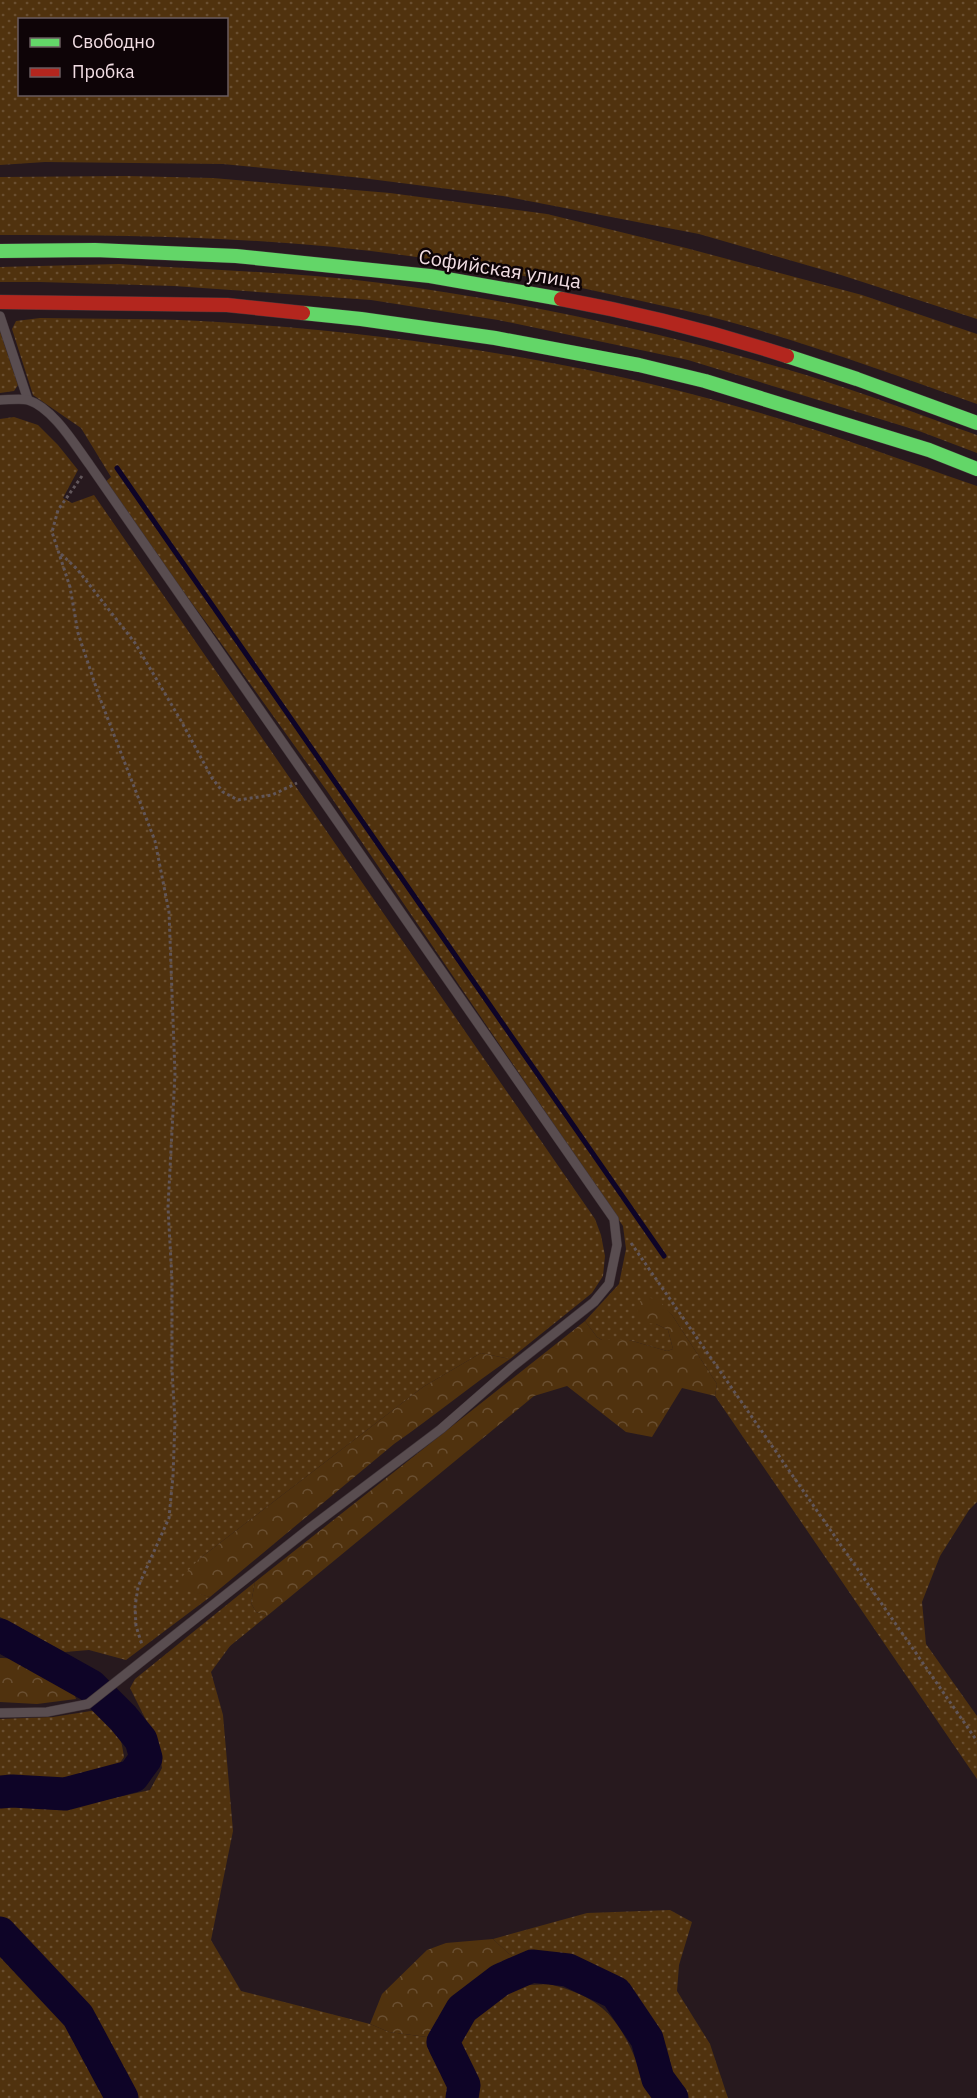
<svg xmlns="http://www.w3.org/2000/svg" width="977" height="2098" font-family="'IBM Plex Sans',sans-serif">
<defs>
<pattern id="grass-dots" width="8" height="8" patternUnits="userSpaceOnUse" patternTransform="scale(1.5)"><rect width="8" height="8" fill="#50320e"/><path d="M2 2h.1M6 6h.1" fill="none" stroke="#6a4f31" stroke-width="1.8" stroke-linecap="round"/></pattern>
<pattern id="forest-crowns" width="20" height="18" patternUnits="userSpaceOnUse" patternTransform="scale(1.5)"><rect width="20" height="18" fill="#50320e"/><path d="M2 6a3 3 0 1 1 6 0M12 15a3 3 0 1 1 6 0" fill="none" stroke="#6a4f31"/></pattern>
</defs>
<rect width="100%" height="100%" fill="#27191e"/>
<g fill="url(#grass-dots)" fill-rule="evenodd">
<path d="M0,0H977V319L841,275L699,234L503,196L362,178L223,164L45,162L0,165ZM20,20H226V94H20Z"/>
<path d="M127,176L213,178L390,193L547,214L686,248L862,295L977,334V404C895,375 813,345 730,322C699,313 668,307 637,300C568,285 500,270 430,259C288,237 144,235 0,235V177Z"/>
<path d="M119,264C206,270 295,272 381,283C522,301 670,334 806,375C864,393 920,415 977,435V453L919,431L688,360L498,320L371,300L174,286L40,282H0V267Z"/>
<path d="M40,318C99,319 158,318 218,322C393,333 570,359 739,407C820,429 898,459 977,486V1502L969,1510L940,1556L922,1602L926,1644L977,1716V1779L715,1396L717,1384L672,1315L667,1310L656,1324L668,1330L673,1349L667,1351L629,1340H602L597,1337L585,1321L619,1284L626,1249L623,1226L327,791L208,625L103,484L111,477L81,428L33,395L12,329L16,321Z"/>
<path d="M0,331L18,385L14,391L0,393Z"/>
<path d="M14,417L38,425L58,445L78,470L63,498L72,503L94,495L595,1219L601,1235L605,1256L603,1276L592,1293L510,1359L481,1353L423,1387L199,1559L181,1588L210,1597L126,1660L89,1650L65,1652L0,1617V419Z"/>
<path d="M255,1582L251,1603L256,1612L267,1616L230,1646L211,1672L223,1715L233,1831L211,1940L241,1991L370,2024L389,2032L427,2037L430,2053L451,2090L450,2098H134L112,2049L93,2022L12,1929L0,1919V1804L18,1802L27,1807H73L150,1790L162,1768L159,1746L130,1688L135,1679Z"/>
<path d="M97,1710C115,1727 121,1732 124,1757L113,1773C76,1782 37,1780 0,1778V1719L53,1717Z"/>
<path d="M670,1910L692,1922L679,1965L677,1991L710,2044L728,2098H684C669,2070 660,2038 642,2011C626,1987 574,1955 545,1956C537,1957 529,1961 522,1963L508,1953L493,1939L587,1913Z"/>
<path d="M0,1952C46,1997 81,2038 107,2098H0Z"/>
<path d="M549,1984C601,1997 618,2016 638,2065C643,2078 646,2086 654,2098H474V2085L455,2041C468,2019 486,2000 511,1989C521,1984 537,1985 549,1984Z"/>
</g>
<g fill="url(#forest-crowns)">
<path d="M647,1297L659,1300L672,1315L717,1384L715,1396L682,1388L652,1437L626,1432L567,1386L534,1396L267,1616L256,1612L251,1603L255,1582L585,1321L597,1337L602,1340H629L667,1351L673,1349L668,1330L656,1324L645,1323L637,1314C638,1305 638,1300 647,1297Z"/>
<path d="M481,1353L510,1359C470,1386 434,1416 394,1444L210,1597L180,1589L183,1576L199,1559L423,1387Z"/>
<path d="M0,1658C26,1657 51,1676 73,1689L76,1699L37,1704L0,1702Z"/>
<path d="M493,1939L508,1953L522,1963L499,1971L441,2014L427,2037L389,2032L370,2024L382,1994L427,1950L446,1943Z"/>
</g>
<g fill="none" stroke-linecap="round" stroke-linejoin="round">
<path stroke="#0e0427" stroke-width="5" d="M117,468L664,1256"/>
<g stroke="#0e0427" stroke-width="33">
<path d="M0,1635L91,1686L123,1718L141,1740L146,1758L133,1776L65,1794L12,1791L0,1792"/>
<path d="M0,1933L78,2016L122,2098"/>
<path d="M462,2098L464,2085L443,2042L462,2009L500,1980L532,1966L568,1970L616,1993L647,2039L658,2079L672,2098"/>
</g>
<defs>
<g id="lane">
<path d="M0,316L28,400"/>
<path d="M0,400C8,400 20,398 28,400C53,408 75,445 89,464L614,1219L617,1245L609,1284L594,1302L512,1367L441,1429L311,1527L88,1704L47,1712L0,1713"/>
</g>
<g id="fast">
<path d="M0,251L95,250L236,256L430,276L561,299"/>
<path d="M303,313L361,319L495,338L639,365L705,381L929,450L977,469"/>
<path d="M787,356L857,379L977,423"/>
</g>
<g id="jam">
<path d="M561,299C637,313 713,332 787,356"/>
<path d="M0,302L227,305L303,313"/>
</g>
</defs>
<use href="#lane" stroke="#403438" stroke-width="10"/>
<use href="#fast" stroke="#403438" stroke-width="15"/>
<use href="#jam" stroke="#403438" stroke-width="15"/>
<g stroke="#61565a" stroke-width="3" stroke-dasharray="3 3" stroke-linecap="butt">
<path d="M82,476L58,510L52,532L70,587L78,633L99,696L155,841L169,912L175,1074L168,1207L172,1280V1370L175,1421L173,1476L169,1518L138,1587L135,1607L136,1626L142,1645"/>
<path d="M61,554L77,569L135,643L180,719L212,778L223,792L238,800L272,795L297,783"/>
<path d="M631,1243L977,1741"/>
</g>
<use href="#lane" stroke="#594d50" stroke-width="9"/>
<use href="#fast" stroke="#63d668" stroke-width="14"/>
<use href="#jam" stroke="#b3261e" stroke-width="14"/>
</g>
<g text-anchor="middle" stroke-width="5" stroke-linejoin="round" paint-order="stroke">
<g font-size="20" fill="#f2dee4" stroke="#0e0407">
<text transform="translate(500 269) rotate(9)" y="7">Софийская улица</text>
</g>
</g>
<rect x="18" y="18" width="210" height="78" fill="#0e0407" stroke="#695b5f" stroke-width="1.5"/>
<rect x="30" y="38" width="30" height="9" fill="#63d668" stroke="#695b5f" stroke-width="1.5"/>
<text x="72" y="48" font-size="18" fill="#f2dee4">Свободно</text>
<rect x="30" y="68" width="30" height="9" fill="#b3261e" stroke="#695b5f" stroke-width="1.5"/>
<text x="72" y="78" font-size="18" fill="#f2dee4">Пробка</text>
</svg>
